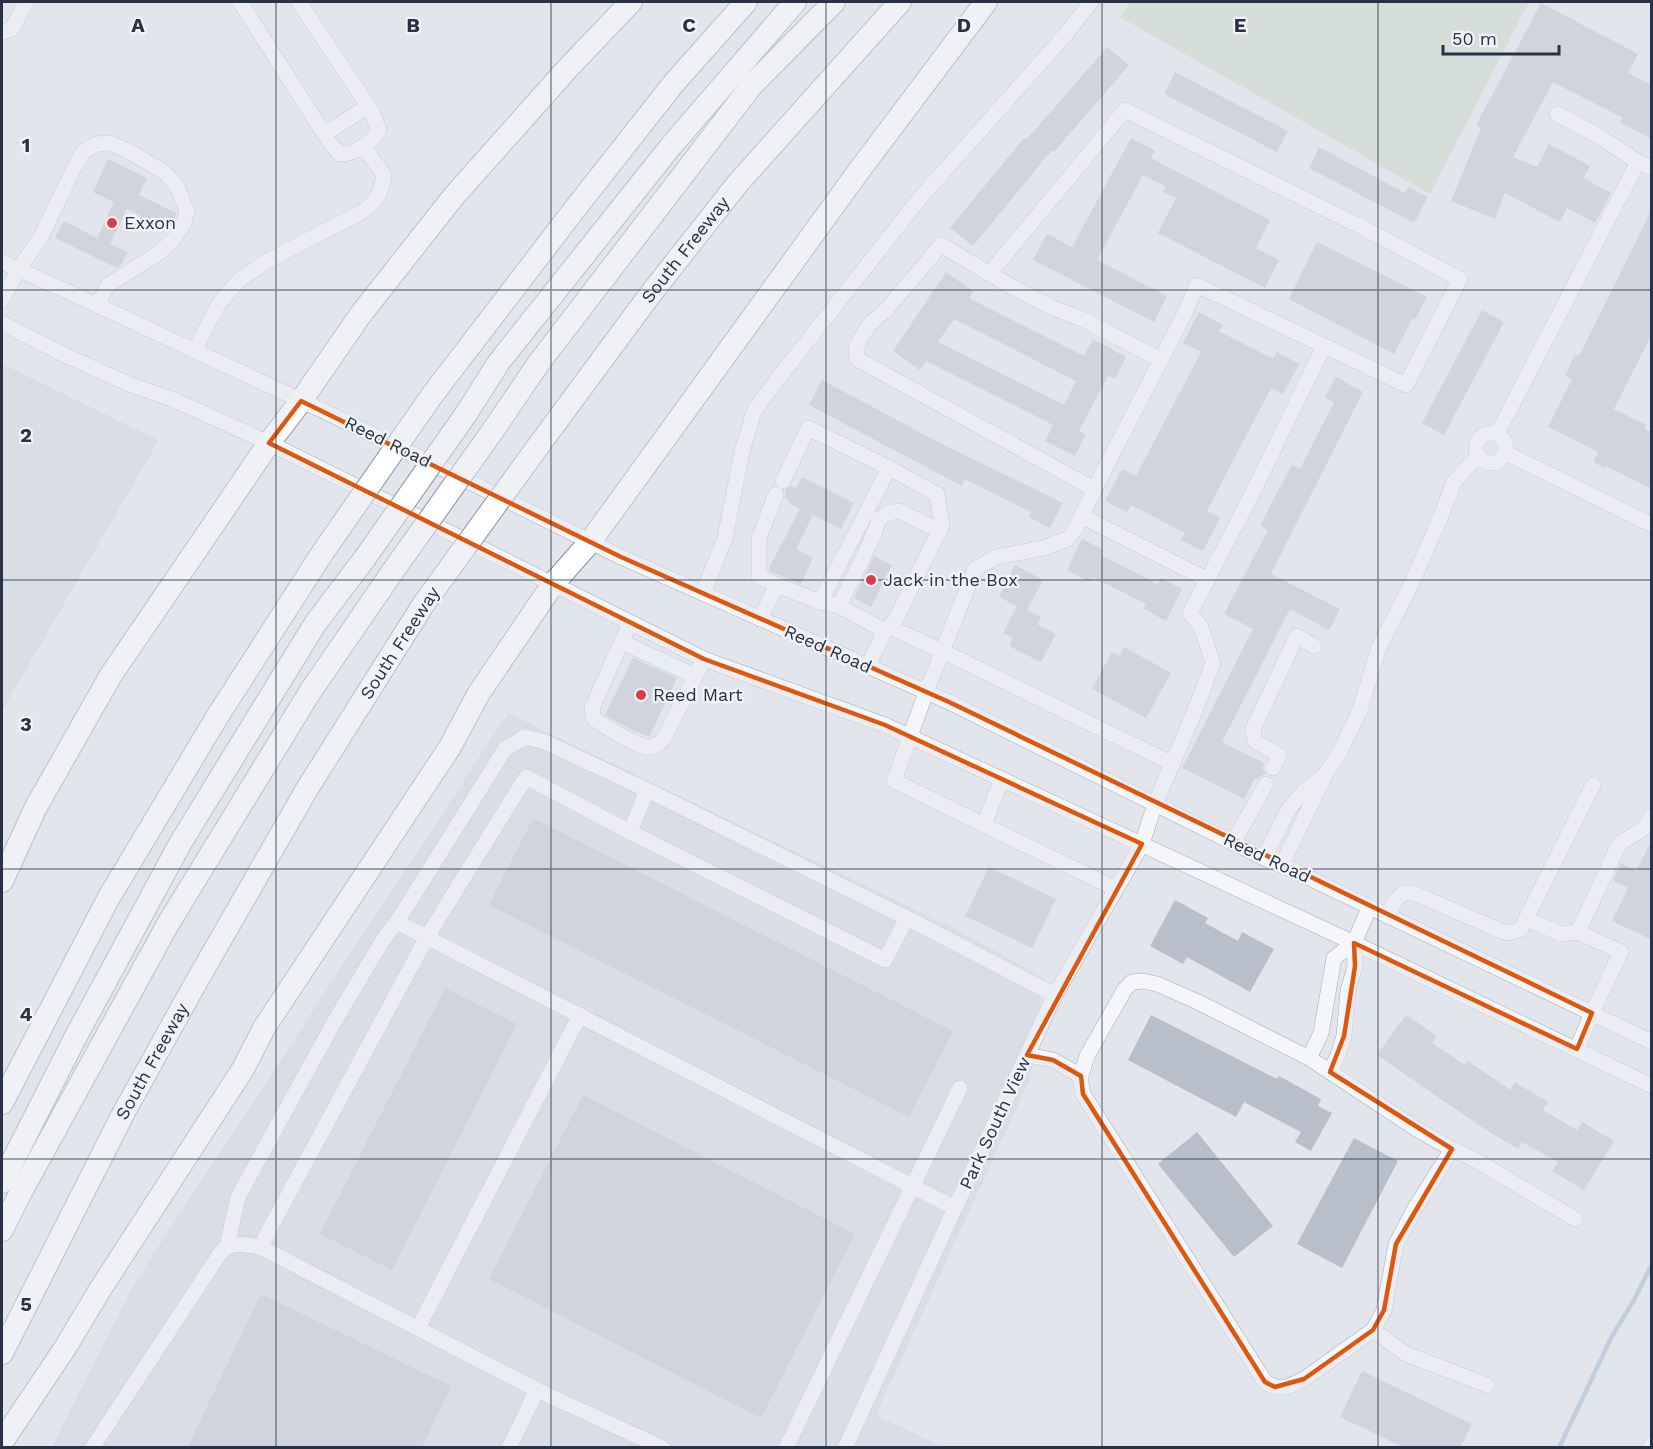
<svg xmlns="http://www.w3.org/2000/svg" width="1653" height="1449" font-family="'Work Sans',sans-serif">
<rect width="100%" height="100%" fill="#e2e5ec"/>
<g fill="#cfd4de">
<path d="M2,364L159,440L2,711Z"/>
<path d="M508,713L954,928L1044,978L1030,1079L876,1415L944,1447L51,1448L133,1285Z"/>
</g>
<path fill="#c6d6c2" d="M1130,2H1529L1430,194L1120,17Z"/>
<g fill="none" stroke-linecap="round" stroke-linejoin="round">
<path stroke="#99b1cf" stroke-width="4.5" d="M1559,1448L1611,1338L1634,1300L1652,1264"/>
</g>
<g fill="#b8beca" fill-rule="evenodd">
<path d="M1541,3L1638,54L1628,73L1652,85V139L1620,122L1623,118L1553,82L1513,157L1537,167L1549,144L1590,166L1583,178L1611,193L1595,223L1567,208L1560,222L1505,193L1495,219L1451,201L1481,128L1476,125Z"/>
<path d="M1107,47L1129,65L1054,152L1052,150L973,246L950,228L1024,138L1026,140Z"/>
<path d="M1175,72L1288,131L1277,152L1164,94Z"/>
<path d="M1131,138L1155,151L1151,158L1270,220L1256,248L1279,260L1265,288L1158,233L1176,198L1163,192L1166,187L1143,175L1097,260L1167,296L1154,322L1033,260L1047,234L1072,247Z"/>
<path d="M1319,147L1405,193L1408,187L1428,197L1414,223L1309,168Z"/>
<path d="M108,159L147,178L139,195L176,213L175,219L168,229L127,209L110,244L128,252L121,265L117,268L55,238L64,221L97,238L114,202L93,192Z"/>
<path d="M1652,209V334L1614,409L1646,425L1645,429L1652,432V489L1606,466L1605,468L1593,462L1598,452L1548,427L1572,379L1565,376L1575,354L1579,356Z"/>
<path d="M1317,242L1427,297L1415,320L1413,318L1394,354L1289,299Z"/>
<path d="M946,272L973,291L969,298L1084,356L1093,339L1126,357L1115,379L1108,376L1079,431L1086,434L1075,456L1045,441L1053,425L926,361L920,370L893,351ZM954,319L1076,381L1064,405L938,342Z"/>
<path d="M1482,310L1504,322L1444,435L1422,423Z"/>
<path d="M1199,312L1223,325L1219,331L1273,359L1277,352L1299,364L1283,394L1271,388L1207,511L1220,518L1203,551L1181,540L1185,533L1131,505L1127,512L1105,501L1122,469L1136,476L1201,352L1183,343Z"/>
<path d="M1336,377L1363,392L1271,574L1340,609L1329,630L1290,609L1222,742L1264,763L1263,769L1266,774L1261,776L1257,779L1255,778L1244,799L1182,768L1253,629L1224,614L1268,530L1260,526L1271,504L1292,465L1300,469L1334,402L1325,397Z"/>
<path d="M822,380L940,443L1063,503L1050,528L1029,517L1031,512L965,479L962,486L809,405Z"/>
<path d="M802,477L854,503L841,529L813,515L796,549L813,558L801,584L769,571V568L800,509L789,503L790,501L785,498V490L791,486L796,488Z"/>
<path d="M1082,539L1103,550L1101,555L1158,584L1161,578L1182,589L1166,621L1144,609L1146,604L1093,577L1090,582L1067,570Z"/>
<path d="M874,556L892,565L871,607L854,598Z"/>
<path d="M1015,565L1043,580L1027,610L1041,617L1037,624L1056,634L1041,662L1009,646L1013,638L1003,633L1017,606L999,597Z"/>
<path d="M1124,647L1171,673L1146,718L1092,689L1112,652L1120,656Z"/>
<path d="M633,658L677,678L649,737L632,730L605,715Z"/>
<path d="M533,818L953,1031L909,1117L489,905Z"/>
<path d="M1652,840V940L1612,921L1628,888L1613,881L1621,863L1636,871Z"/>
<path d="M989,867L1056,899L1032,948L965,916Z"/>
<path d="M1175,900L1208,918L1205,923L1238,941L1242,932L1274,949L1250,992L1187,957L1183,964L1150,946Z"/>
<path d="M445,988L517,1024L392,1270L320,1234Z"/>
<path d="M1151,1015L1277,1079L1279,1076L1321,1099L1318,1106L1332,1113L1311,1151L1295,1142L1301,1132L1244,1102L1236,1117L1128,1060Z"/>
<path d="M1406,1015L1437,1036L1432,1043L1465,1065L1468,1061L1510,1090L1515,1082L1548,1102L1543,1110L1577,1130L1582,1122L1614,1141L1584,1190L1552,1171L1558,1162L1522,1142L1518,1149L1486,1130L1377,1055Z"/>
<path d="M583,1095L855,1234L761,1418L489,1279Z"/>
<path d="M1197,1132L1273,1226L1234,1257L1158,1164Z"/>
<path d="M1354,1138L1398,1161L1342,1268L1297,1244Z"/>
<path d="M261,1294L451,1386L422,1448H187Z"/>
<path d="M1362,1371L1472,1424L1460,1448H1405L1340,1417Z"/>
</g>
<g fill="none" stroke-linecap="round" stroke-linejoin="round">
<defs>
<g id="minor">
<path d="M240,2L330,143L340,154C353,155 374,142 379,130L371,110L299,2"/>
<path d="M2,32L12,29L26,2"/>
<path d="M1557,114L1597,135L1638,162L1652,168"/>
<path d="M325,134L368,106"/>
<path d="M2,262L97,305L330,414L468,481L621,557L949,702L1264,858L1282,865L1652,1042"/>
<path d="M989,274L1125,110L1356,224L1460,279L1406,385L1197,285L1184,315L1097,484L1075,530L1067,539L1044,548L996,557L975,569L926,692L894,781L1116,889"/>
<path d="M2,300L18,270L41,237L73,170L83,152L96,144L110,143L128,151L164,172L177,186L187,211L184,223L173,240L159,253L108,285L97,305"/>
<path d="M2,323L67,356L131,385L172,399L269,443L704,659L885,725L1354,943L1652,1086"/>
<path d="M194,351L218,305L238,281L269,260L360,213C378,201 380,196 384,175L363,146"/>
<circle cx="1491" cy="448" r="15"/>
<path d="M1497,434L1638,162"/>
<path d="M1506,453L1652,525"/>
<path d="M783,481L808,428L889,468L820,602"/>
<path d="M1094,489L857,359L856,349L861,337L870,324L887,309L941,245L1012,287L1051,307L1082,319L1161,360"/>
<path d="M776,494L759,538V577L777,585"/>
<path d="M1081,516L1208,580"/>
<path d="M703,593L725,538L742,452L754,411L776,381L920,198L1066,34L1091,2"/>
<path d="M839,606L870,543L880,518L888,513L899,511L940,531"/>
<path d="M760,619L777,585L820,602L839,606L885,631L868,666"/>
<path d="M630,623L592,708L594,719C602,725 636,745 646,747C653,748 658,744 663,740L704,659"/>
<path d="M889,627L942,651L1173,764"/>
<path d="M885,631L895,621L942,525L937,494L889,468"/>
<path d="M622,642L695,676"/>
<path d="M1273,768L1279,755L1255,741L1253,729L1297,636L1314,646"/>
<path d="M647,790L630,832L885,960L907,918"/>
<path d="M984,825L1002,779"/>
<path d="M1233,843L1266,784"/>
<path d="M1264,858L1288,810L1304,791L1322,777"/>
<path d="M1282,865L1326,773L1339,754L1360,710L1379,647L1409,589L1439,521L1454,482L1471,463L1480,458"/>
<path d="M1387,916L1396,900L1403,893H1414L1501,931L1509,933L1521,929L1593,785"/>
<path d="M1526,919L1561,934L1578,932"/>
<path d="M397,922L955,1208"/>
<path d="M1577,1049L1592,1013L1621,952L1578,932L1619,844L1643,829L1652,816"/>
<path d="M1027,1055L1053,1060L1081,1076"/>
<path d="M1309,1058L1321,1033L1334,958L1354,943"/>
<path d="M1330,1072L1338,1055L1344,1036L1348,991L1355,966L1354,943L1369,908"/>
<path d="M1452,1149L1414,1210L1396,1244L1384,1310L1373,1330L1304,1379L1287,1387H1275L1265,1382L1083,1094L1081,1083V1076L1087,1056L1125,989L1132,982L1143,981L1157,984L1198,1002L1309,1058L1418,1130L1452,1149L1472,1158L1575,1219"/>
<path d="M227,1246L238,1197L333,1024L384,938L397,922L505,749L525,737L545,742L647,790L907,918L1055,995"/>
<path d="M260,1247L427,937L526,777L630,832"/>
<path d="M418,1328L580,1015"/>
<path d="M1373,1330L1406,1354L1487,1385"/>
<path d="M92,1448L219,1255L227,1246L241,1244L260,1247L537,1390L663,1448"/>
<path d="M509,1448L537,1390"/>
<path d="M786,1448L960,1088"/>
<path d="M845,1448L955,1208L1055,995L1142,844L1155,804L1194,713L1213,663L1201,627L1190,613L1251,496L1324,346"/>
<path d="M1650,1448L1652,1443"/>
</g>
<g id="highway">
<path d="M433,394L574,210L674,83L746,2"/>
<path d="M466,414L499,362L671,146L795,2"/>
<path d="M494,429L538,364L752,85L834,2"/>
<path id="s1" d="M539,445L649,296L738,183L900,2"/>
<path d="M2,881L36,807L111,675L269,443L301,401L361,314L454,196L568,68L631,2"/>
<path d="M2,1103L108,899L217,717L323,552"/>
<path d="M2,1182L75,1038L181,842L315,624L365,558"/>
<path d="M2,1230L21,1192L168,924L310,692L393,571"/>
<path id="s2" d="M2,1353L123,1114L194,986L307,789L423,605"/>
<path d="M2,1442L65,1348L101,1288L243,1069L264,1028L450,747L479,693L553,584L590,542L858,172L986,2"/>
</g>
</defs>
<use href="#minor" stroke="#a6acb7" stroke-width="16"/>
<use href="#highway" stroke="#8792a4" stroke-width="24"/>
<use href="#minor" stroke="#f5f6f9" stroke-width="15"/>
<use href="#highway" stroke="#fff" stroke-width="22"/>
<defs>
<g id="highway-bridge">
<path d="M323,552L433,394"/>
<path d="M365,558L466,414"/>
<path d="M393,571L494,429"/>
<path d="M423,605L539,445"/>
</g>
</defs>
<use href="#highway-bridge" stroke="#8792a4" stroke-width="24" stroke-linecap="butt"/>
<use href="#highway-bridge" stroke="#fff" stroke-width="22"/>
</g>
<path d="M0 0H1653V1449H0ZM301,401L621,557L949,702L1592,1013L1577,1049L1354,943L1355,966L1344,1036L1330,1072L1452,1149L1396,1244L1384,1310L1373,1330L1304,1379L1275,1387L1265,1382L1083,1094L1081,1076L1053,1060L1027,1055L1142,844L885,725L704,659L269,443Z" fill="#e2e5ec" fill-opacity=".55" fill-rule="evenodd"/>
<path fill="none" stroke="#de570f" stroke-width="4.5" stroke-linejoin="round" d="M301,401L621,557L949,702L1592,1013L1577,1049L1354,943L1355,966L1344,1036L1330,1072L1452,1149L1396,1244L1384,1310L1373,1330L1304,1379L1275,1387L1265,1382L1083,1094L1081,1076L1053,1060L1027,1055L1142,844L885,725L704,659L269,443Z"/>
<path fill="none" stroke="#273246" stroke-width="1.5" stroke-opacity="0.55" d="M276,2V1448M551,2V1448M826,2V1448M1102,2V1448M1378,2V1448M2,290H1652M2,580H1652M2,869H1652M2,1159H1652"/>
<g fill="#de3a4d" stroke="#f2f4f9" stroke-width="2">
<circle cx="112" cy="223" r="6"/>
<circle cx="871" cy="580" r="6"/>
<circle cx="641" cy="695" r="6"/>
</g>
<g text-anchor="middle" stroke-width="4.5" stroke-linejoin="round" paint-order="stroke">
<g font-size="18" fill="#273246" stroke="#f2f4f9" text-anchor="start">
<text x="124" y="229">Exxon</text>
<text x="883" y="586">Jack in the Box</text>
<text x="653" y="701">Reed Mart</text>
</g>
<g font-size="18" fill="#273246" stroke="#f2f4f9">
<text dy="6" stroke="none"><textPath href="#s1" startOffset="244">South Freeway</textPath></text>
<text transform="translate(388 442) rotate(26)" y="6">Reed Road</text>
<text transform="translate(400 643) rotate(-57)" y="6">South Freeway</text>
<text transform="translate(828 649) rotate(24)" y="6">Reed Road</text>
<text transform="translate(1267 858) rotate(25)" y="6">Reed Road</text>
<text dy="6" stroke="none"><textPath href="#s2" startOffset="328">South Freeway</textPath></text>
<text transform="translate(995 1123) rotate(-65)" y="6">Park South View</text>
</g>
</g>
<g font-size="20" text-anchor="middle" font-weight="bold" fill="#273246" stroke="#f2f4f9" stroke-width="4.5" stroke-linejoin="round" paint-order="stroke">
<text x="138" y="32">A</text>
<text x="413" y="32">B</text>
<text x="689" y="32">C</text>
<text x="964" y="32">D</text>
<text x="1240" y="32">E</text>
<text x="26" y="152">1</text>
<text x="26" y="442">2</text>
<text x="26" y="731">3</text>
<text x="26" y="1021">4</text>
<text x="26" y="1311">5</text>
</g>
<rect width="1653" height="1449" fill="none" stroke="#273246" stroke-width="6"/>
<path d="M1443 45v9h116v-9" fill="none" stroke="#273246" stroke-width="3"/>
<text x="1452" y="45" font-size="18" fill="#273246" stroke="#f2f4f9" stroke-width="4.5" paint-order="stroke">50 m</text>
</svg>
